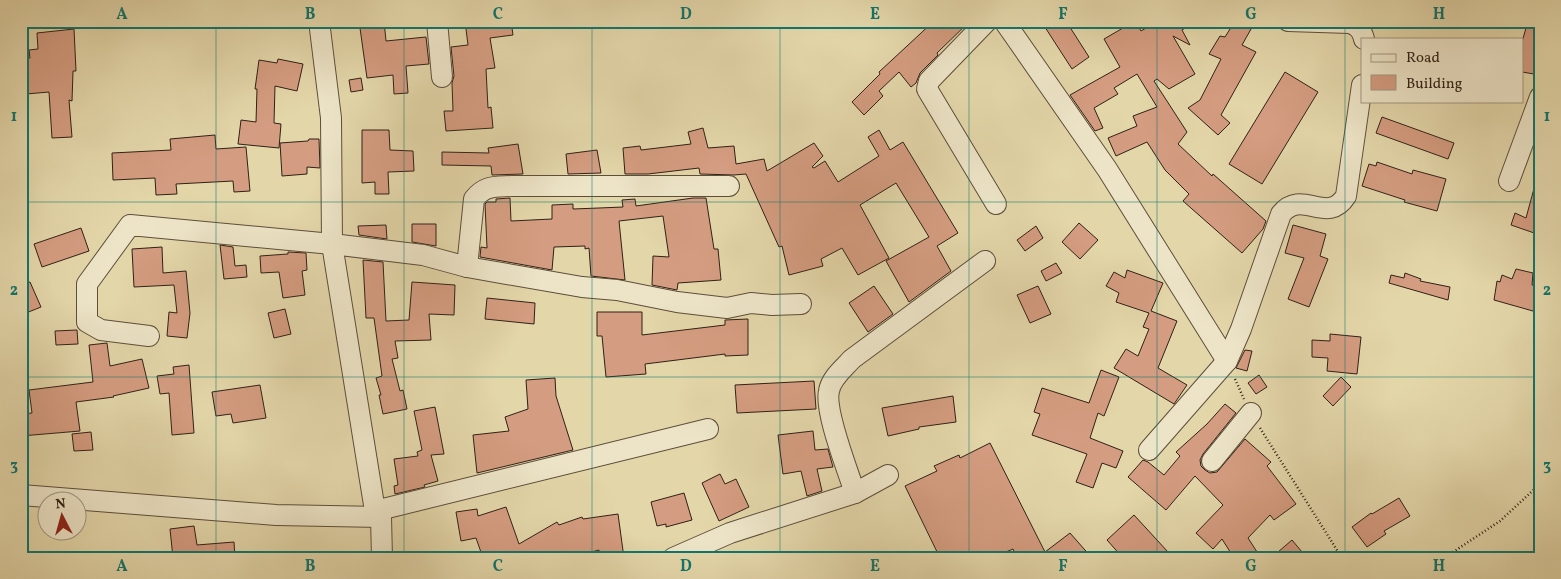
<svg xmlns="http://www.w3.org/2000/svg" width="1561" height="579" font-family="Vollkorn,serif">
<rect width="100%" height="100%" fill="#e3d6a9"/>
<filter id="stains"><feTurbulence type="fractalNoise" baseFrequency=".004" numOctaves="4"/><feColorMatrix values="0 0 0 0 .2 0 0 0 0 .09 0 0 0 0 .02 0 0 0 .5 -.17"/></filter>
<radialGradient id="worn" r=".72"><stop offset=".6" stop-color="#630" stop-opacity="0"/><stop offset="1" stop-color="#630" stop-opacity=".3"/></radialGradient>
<g fill="#d49c80" stroke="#302116">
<path d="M359,21H384L386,41L426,37L429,64L406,66L408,93L394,94L393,75L367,78Z"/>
<path d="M465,21H511L513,35L490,38L495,68L486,69L488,108L491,107L493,128L446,131L444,111H453L452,83L454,76L451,47L468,45Z"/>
<path d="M934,21H970L937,53L938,55L920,73L916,83L911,87L899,72L879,91L883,96L864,115L852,102L880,74L879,72Z"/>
<path d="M1041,21H1066L1089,57L1072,69Z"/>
<path d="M1135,21L1141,31L1151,25L1143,21H1196L1182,30L1190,45L1173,36L1195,74L1169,89L1157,79L1154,81L1187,132L1178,144L1212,176L1213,174L1266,221L1263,229L1242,253L1183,201L1189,194L1165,170L1147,142L1116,156L1108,138L1137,126L1133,116L1157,107L1137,74L1114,88L1118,94L1094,108L1103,128L1095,131L1070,95L1120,67L1104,39Z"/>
<path d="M1235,21H1238L1251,29L1242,45L1256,52L1221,115L1230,123L1218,135L1188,108L1200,100L1221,59L1209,54L1220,36L1225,37Z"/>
<path d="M1528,21H1540V75L1522,72V42Z"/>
<path d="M74,29L76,71H73L72,101L69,100L72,137L52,138L49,92L26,94L23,59L30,58L29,50L38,49L37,33Z"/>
<path d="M278,59L303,64L297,91L275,86L274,123L281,124L279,148L238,144L241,120L256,122L257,89H255L259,60L277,63Z"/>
<path d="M1285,72L1318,92L1262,184L1229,164Z"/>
<path d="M361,78L363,90L351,92L349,80Z"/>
<path d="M1382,117L1454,143L1448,159L1376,133Z"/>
<path d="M703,128L708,148L734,146L736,164L764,159L767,171L814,143L823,156L812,167L814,168L825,161L838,182L879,156L868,137L879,130L890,150L903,142L958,233L937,246L951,271L909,302L886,261L929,237L896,183L860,205L889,258L858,275L842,248L821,259L823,266L789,275L782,246L779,247L746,174L734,175L700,174L699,168L648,174H625L623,148L640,146L641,150L691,144L688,132Z"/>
<path d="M362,130H389L390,150L413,151L414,171L388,172L389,194H375V182L362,183Z"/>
<path d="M215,135L216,149L246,147L250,191L234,192L233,181L176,184L177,194L156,195L155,178L113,180L112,153L171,150L170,139Z"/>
<path d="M309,139H319L320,168L307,167V174L282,176L280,143L308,141Z"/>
<path d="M518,144L523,174L492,175L491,166L442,165V152L489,153L488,148Z"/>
<path d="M597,150L601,173L568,174L566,154Z"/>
<path d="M1377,162L1412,174L1413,170L1446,179L1437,211L1404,202L1405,200L1362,186L1369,164L1376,166Z"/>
<path d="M1536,181L1540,182V235L1511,225L1515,213L1526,218Z"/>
<path d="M510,198L511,221L552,219V205L573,204V209L599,208L623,207L622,200L635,199L636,206L693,198H706L714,249H718L721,280L678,283L677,290L652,285L653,256L669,257L663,216L619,221L625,280L591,276L589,248L585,249V246L554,247L552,270L480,257L481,247L487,248L485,204L487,202H496V199Z"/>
<path d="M1079,223L1098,240L1080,259L1062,242Z"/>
<path d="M412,224H436V246L412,242Z"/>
<path d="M386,225L387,239L359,235L358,226Z"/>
<path d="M1293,225L1326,234L1320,256L1328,259L1309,307L1288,299L1304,258L1285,253Z"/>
<path d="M1036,226L1043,238L1025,251L1017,240Z"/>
<path d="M81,228L89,251L42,267L34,244Z"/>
<path d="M220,245L233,247L235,266L246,265L247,277L224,279Z"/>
<path d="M162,247L163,273L186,271L190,313L187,338L167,336L169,312L177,313L174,285L134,287L132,249Z"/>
<path d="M288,252L306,253L307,270L302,271L305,295L283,298L279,272L261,273L260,256L288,254Z"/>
<path d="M363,260L383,262L386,321L409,320L412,282L455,285L454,315L429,314L431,340L395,341L398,358L392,359L400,391L403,390L407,409L383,414L379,395H381L376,378L382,376L374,318H366Z"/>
<path d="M1056,263L1062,273L1046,281L1041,271Z"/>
<path d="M1516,269L1533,273L1532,285L1540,286V313L1494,300L1497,281L1500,282L1502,275L1512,279Z"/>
<path d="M1127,270L1163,283L1151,311L1177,321L1158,368L1187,385L1174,404L1114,368L1126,349L1138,356L1149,329L1143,327L1149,313L1116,302L1119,293L1106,286L1114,272L1125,278Z"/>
<path d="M1405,273L1421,279L1420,281L1450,287L1448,300L1389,283L1391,275L1404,278Z"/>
<path d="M30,282L41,307L21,315V285Z"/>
<path d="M874,286L893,314L868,332L849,303Z"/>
<path d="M1038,286L1051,314L1030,323L1017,295Z"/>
<path d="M487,298L535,303L534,324L485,319Z"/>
<path d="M285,309L291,334L274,338L268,313Z"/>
<path d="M597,312H642V335L725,325V320L748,319V355L725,356V354L645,364L646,374L606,377L602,336H597Z"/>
<path d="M77,330L78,344L56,345L55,331Z"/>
<path d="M1330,334L1361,337L1357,374L1327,371L1328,358L1312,357V340L1330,341Z"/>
<path d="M107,343L110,366L142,359L149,388L113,396L114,397L76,402L80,431L21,436V414L32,413L29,390L93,382L89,345Z"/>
<path d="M1245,350L1252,351L1247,371L1236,368Z"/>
<path d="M189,365L194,433L172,435L169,393L160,394L157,376L174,374L173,367Z"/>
<path d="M1101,370L1119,377L1104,416L1098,413L1090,438L1123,451L1116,468L1102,463L1093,488L1076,482L1087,454L1032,435L1040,414L1034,412L1042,388L1089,403Z"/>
<path d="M1259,375L1267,387L1256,394L1248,383Z"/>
<path d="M1341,377L1351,387L1333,406L1323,396Z"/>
<path d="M555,378L556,396L573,450L477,473L473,435L509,431L505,417L528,409L526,380Z"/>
<path d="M814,381L816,409L737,413L735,385Z"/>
<path d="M260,385L266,418L233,423L231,414L216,416L212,392Z"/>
<path d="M953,396L956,422L919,427V429L888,436L882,408Z"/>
<path d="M1225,404L1236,413L1203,454L1200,460L1201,466L1205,470L1210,473L1217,472L1245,439L1271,462L1267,466L1296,504L1274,520L1270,515L1248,538L1261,558H1234L1222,539L1213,549L1196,533L1223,505L1195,476L1166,510L1128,477L1143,460L1148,462L1164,475L1180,456L1176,452L1207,424Z"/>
<path d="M435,407L444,454L431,455L438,481L424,485L425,487L395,494L394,486L398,485L394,459L418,456L417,452L422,450L414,411Z"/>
<path d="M813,431L815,450L828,449L833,467L817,469L822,491L807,496L801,471L783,474L778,435Z"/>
<path d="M91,432L93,450L74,451L72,434Z"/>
<path d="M990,443L1045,552L1070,533L1092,558H1017L1013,549L992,558H940L905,486L937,471L934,466L959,455L960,458Z"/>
<path d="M720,474L725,484L736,479L749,507L719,521L702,483Z"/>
<path d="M684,493L692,520L666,527V524L657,526L651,502Z"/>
<path d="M1399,498L1410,516L1384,531L1386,534L1367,547L1352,527L1371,513L1372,514Z"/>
<path d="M506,507L519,544L557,522L559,525L582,517L583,519L618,514L624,558H600L599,550L569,558H483L476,538L461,541L456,512L477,509L478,516Z"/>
<path d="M1134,515L1168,552L1162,558H1123L1107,540Z"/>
<path d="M194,526L197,545L234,542L235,558H173L170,529Z"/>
<path d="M1292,540L1307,558H1271Z"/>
</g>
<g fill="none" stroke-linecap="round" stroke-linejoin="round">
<defs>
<g id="minor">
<path d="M319,21L331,118L332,244L375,511L381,517L382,558"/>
<path d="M437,21L442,77"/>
<path d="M987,21L929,81L927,89L996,204"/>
<path d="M1004,21L1107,169L1227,361"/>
<path d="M1288,21L1350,23C1358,26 1362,30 1364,39"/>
<path d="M1509,181L1540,97"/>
<path d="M467,267L474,199C485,185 495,187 512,186H729"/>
<path d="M149,336L101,330L87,322V284L130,225L332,244L423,255L467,267L582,287L617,290L677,302L727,308L751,303L772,305L801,304"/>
<path d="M1149,450L1227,361L1241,329L1281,214C1302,188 1327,226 1346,196L1362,85"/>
<path d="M1212,461L1251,413"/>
<path d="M855,493C848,471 824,411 829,391C831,378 844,368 852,359L985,261"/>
<path d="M21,495L276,515L381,517"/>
<path d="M375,511L708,429"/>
<path d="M673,558L730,533L855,493L888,475"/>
</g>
</defs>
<use href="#minor" stroke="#5d4e3b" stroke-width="22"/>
<g stroke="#302116" stroke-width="2.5" stroke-dasharray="1 2.5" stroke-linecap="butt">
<path d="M1235,379L1244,399"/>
<path d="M1260,428L1342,558"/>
<path d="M1444,558L1500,521L1540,484"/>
</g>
<use href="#minor" stroke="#ede4c7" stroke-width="20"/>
</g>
<path fill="none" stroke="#0f766e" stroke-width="1" stroke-opacity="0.55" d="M216,21V558M404,21V558M592,21V558M780,21V558M969,21V558M1157,21V558M1345,21V558M21,202H1540M21,377H1540"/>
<rect width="1561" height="579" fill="none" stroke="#e3d6a9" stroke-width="55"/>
<rect x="1361" y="38" width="162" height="65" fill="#ede4c7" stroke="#a19680"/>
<rect x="1371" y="54" width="25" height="8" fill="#ede4c7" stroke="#a19680"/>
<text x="1406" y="62" font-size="15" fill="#302116">Road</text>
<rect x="1371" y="75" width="25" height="15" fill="#d49c80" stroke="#a19680"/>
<text x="1406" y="88" font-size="15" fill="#302116">Building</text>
<g transform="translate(62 516) rotate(354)"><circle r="24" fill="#ede4c7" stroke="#a19680"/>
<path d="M0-4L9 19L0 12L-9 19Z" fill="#8f2418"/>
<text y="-8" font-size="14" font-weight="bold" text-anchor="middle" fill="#302116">N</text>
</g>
<rect x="28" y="28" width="1506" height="524" fill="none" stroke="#0f766e" stroke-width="2"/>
<g font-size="16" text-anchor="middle" font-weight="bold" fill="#0f766e">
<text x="122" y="19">A</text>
<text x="310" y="19">B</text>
<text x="498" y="19">C</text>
<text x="686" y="19">D</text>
<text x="875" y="19">E</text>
<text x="1063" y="19">F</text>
<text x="1251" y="19">G</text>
<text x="1439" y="19">H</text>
<text x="14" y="121">1</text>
<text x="1547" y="121">1</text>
<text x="14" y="295">2</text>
<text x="1547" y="295">2</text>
<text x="14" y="470">3</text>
<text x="1547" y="470">3</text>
<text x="122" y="571">A</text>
<text x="310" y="571">B</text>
<text x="498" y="571">C</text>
<text x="686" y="571">D</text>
<text x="875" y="571">E</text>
<text x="1063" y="571">F</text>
<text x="1251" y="571">G</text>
<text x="1439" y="571">H</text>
</g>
<rect width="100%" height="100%" filter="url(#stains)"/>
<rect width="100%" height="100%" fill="url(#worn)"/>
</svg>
